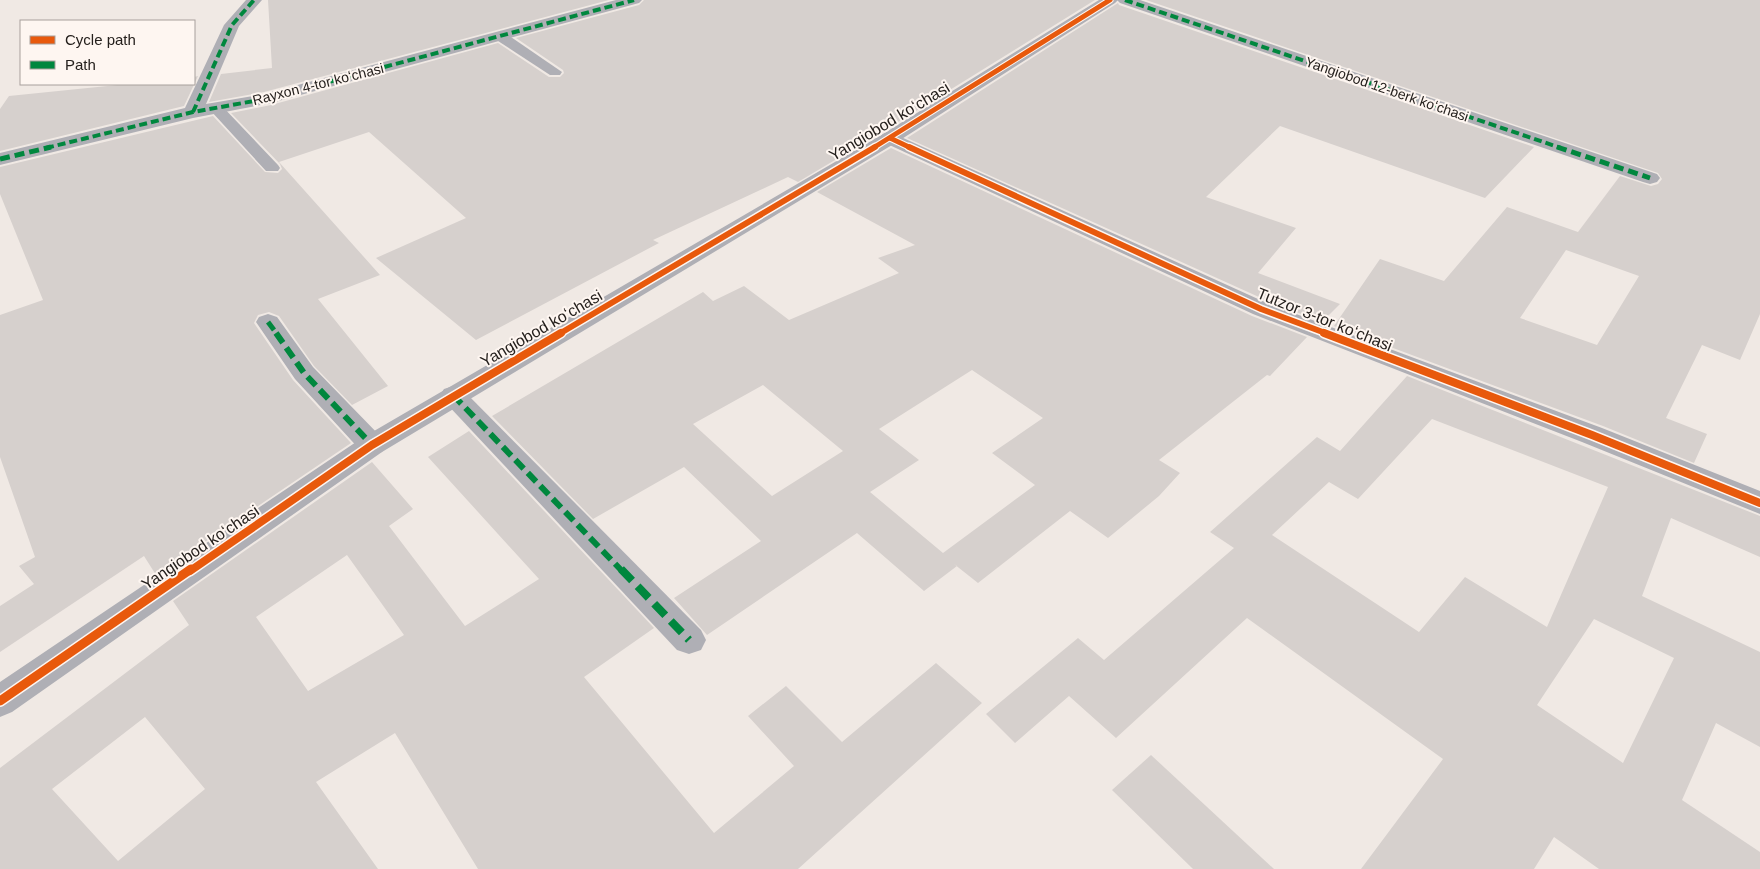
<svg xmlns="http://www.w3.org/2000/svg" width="1760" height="869" font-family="Arial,sans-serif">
<rect width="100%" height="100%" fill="#f0e9e4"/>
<g fill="#d6d0cd" fill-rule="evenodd">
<path d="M268,0H609L264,92L209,102L221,74L272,68Z"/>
<path d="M644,0H1095L882,132L798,182L788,177L653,240L659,243L476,340L376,258L466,218L369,132L279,162L380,275L318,299L388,386L352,405L314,366L279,316L269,312L258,315L254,323L293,380L351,443L156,575L144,556L0,652V606L34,584L19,566L35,557L0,457V315L43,300L0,194V167L213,116L265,172L278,173L282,169L280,164L231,113L271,105L498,43L549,77H560L564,73L563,70L516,38L639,5Z"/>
<path d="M1146,0H1760V314L1740,360L1702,345L1666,418L1707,434L1694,463L1603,426L1334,326L1380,259L1444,281L1507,207L1578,232L1620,176L1651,186L1658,184L1662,179L1658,173ZM1566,250L1639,276L1597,345L1520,318Z"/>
<path d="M1118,3L1119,5L1534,147L1485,198L1280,126L1206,197L1296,228L1258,273L1340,304L1322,322L1270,302L907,138Z"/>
<path d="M198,76L184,106L0,151V109L9,96L127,84H194V77Z"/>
<path d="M891,148L1252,316L1307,337L1270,376L1267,375L1159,460L1180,473L1159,496L1108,538L1070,511L978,583L954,564L957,566L924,591L857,533L707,635L674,598L761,541L684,467L593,519L492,416L703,292L713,301L744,286L789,320L899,273L878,258L915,245L817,192ZM972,370L1043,418L992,453L1035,485L943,553L870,492L919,460L879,429ZM763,385L843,451L772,496L693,424Z"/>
<path d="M1407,376L1760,516V557L1671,518L1642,596L1760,652V747L1716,723L1682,800L1760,852V869H1599L1554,837L1534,869H1361L1443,759L1247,618L1116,738L1069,696L1015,743L986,714L1078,638L1104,660L1234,548L1210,532L1317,437L1340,451ZM1432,419L1608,487L1547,627L1465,577L1419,632L1272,535L1329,482L1358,499ZM1594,619L1674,658L1623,763L1537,705Z"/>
<path d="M469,431L654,628L584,677L714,833L794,766L748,716L786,686L842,742L936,663L982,703L798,869H478L395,733L316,782L378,869H0V768L189,625L173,601L372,462L413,509L389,526L465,626L539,579L428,457ZM347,555L404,635L308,691L256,617ZM145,717L205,789L118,861L52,789Z"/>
<path d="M1151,755L1274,869H1193L1112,790Z"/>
</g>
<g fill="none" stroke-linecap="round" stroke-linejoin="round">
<g fill="#afafb5" fill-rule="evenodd">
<path d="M500,32L505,33L562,72L560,75H550L495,39L493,36Z"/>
<path d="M216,103L221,105L278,165L280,168L278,171H266L211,111L208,108L211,105Z"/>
</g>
<g fill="#afafb5" fill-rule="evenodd">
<path d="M246,0H262L239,26L206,104L264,94L616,0H642L639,3L271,103L193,118L0,165V153L185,108L224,25Z"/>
<path d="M1117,0H1140L1657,174L1660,178L1657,182L1650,184L1643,182L1120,3Z"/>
<path d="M890,132L1269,304L1602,428L1760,491V514L1582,442L1253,314L883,142L880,138L883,134Z"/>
<path d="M268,314L277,317L313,367L382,438L386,445L382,452L372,455L362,452L295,379L256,322L259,317Z"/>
<path d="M453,386L462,389L701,630L706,640L701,650L689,654L677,650L444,401L440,395L444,389Z"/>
</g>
<path fill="#afafb5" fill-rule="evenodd" d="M1099,0H1118L1115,3L897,142L382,452L12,712L0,717V682L362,438L883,134Z"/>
<g stroke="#00873e" stroke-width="4" stroke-dasharray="8 4" stroke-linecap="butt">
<path d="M1125,0L1561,148"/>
<path d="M193,112L232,25L254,0"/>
<path d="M46,148L193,112L265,99L634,0"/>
</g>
<g stroke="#00873e" stroke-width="5" stroke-dasharray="10 5" stroke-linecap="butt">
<path d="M1557,147L1650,178"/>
<path d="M0,159L51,147"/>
<path d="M268,322L277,334"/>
</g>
<g stroke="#00873e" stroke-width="6" stroke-dasharray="12 6" stroke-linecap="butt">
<path d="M276,333L304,373L372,445"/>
<path d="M453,395L622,571"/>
</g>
<path stroke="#00873e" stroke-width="8" stroke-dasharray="16 8" stroke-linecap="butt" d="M621,569L689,640"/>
<defs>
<g id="cycleway-far3">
<path d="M890,138L911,148"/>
<path d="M873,148L1110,0"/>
</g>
<g id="cycleway-far2">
<path d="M909,147L1261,309L1328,334"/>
<path d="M559,334L875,147"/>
</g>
<g id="cycleway-far1">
<path d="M1324,333L1592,435L1760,503"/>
<path d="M190,571L372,445L561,333"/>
</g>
<path id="cycleway" d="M0,701L191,569"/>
</defs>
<use href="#cycleway-far3" stroke="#fef6f1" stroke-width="7"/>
<use href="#cycleway-far2" stroke="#fef6f1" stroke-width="9"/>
<use href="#cycleway-far1" stroke="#fef6f1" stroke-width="11"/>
<use href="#cycleway" stroke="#fef6f1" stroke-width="12"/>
<use href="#cycleway-far3" stroke="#e8590c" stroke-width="5"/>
<use href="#cycleway-far2" stroke="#e8590c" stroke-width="6"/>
<use href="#cycleway-far1" stroke="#e8590c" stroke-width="8"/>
<use href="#cycleway" stroke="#e8590c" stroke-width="9"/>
</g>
<g text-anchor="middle" stroke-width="4" stroke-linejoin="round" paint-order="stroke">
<g font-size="14" fill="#25201d" stroke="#fef6f1">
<text transform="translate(318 84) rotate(-14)" y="5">Rayxon 4-tor koʻchasi</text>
<text transform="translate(1387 89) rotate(19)" y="5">Yangiobod 12-berk koʻchasi</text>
</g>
<g font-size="16" fill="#25201d" stroke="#fef6f1">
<text transform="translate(889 121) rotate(-31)" y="6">Yangiobod koʻchasi</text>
<text transform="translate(1325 319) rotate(22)" y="6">Tutzor 3-tor koʻchasi</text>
<text transform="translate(541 328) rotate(-30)" y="6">Yangiobod koʻchasi</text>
<text transform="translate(200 547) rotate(-34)" y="6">Yangiobod koʻchasi</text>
</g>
</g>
<rect x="20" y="20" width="175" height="65" fill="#fef6f1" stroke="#a7a09c"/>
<rect x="30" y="36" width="25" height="8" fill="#e8590c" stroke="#a7a09c"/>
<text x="65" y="45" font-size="15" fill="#25201d">Cycle path</text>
<rect x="30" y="61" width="25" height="8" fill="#00873e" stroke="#a7a09c"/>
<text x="65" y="70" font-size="15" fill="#25201d">Path</text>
</svg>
